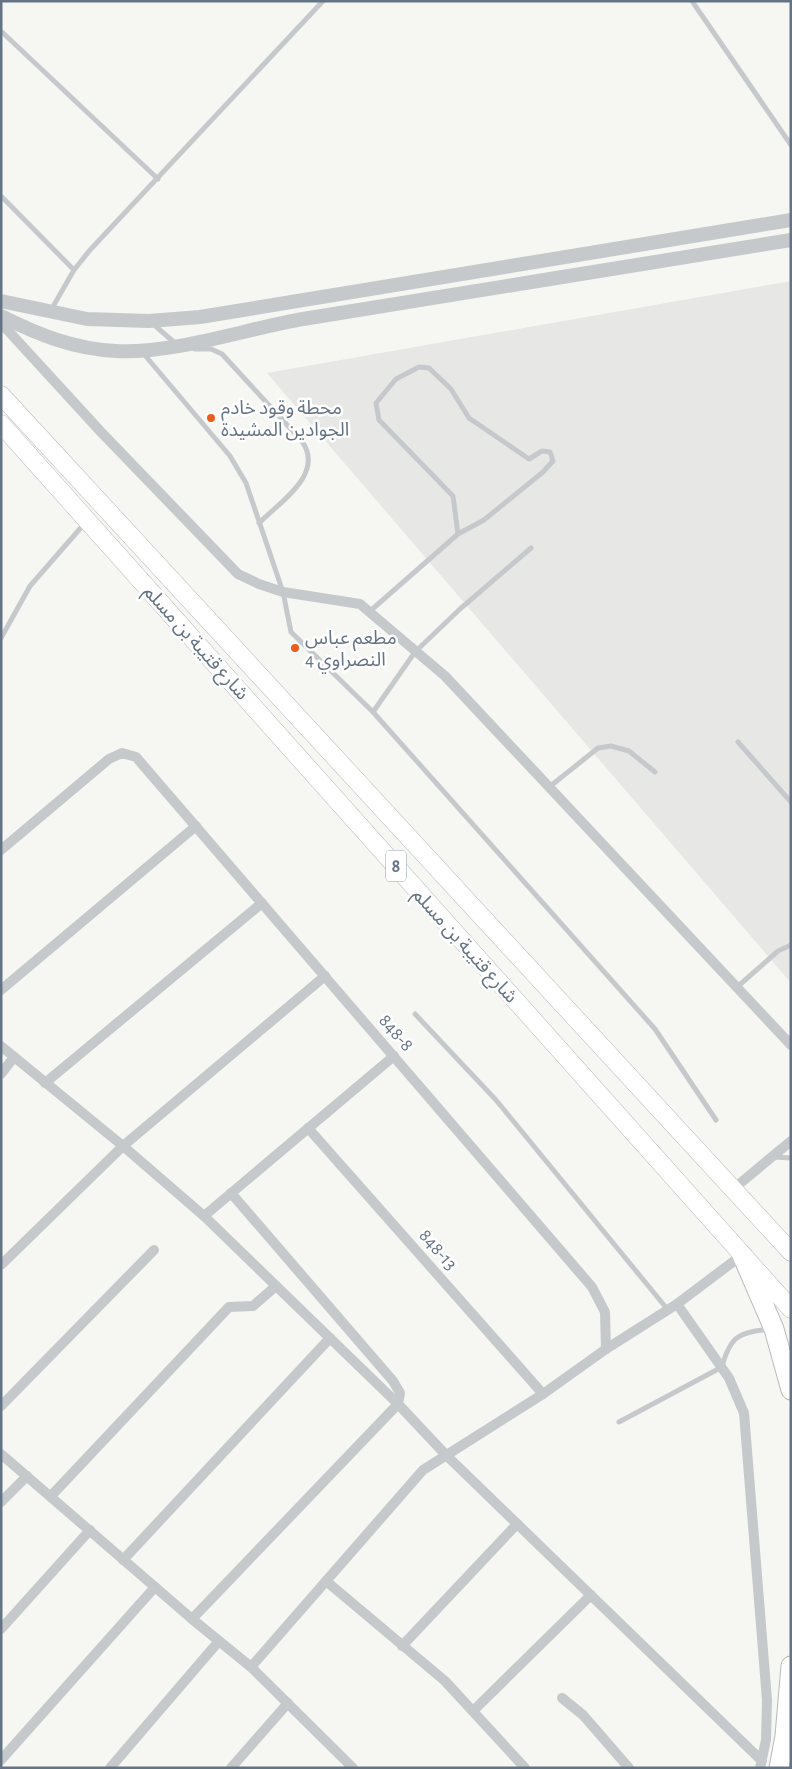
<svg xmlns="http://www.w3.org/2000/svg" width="792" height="1769" font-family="'Alegreya Sans','Noto Sans Arabic',sans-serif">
<rect width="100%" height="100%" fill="#f6f6f2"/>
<path fill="#e7e8e6" d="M791,281V983L267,373Z"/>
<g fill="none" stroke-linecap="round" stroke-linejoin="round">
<defs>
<g id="trunk">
<path d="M1,395L791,1252"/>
<path d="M1,424L791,1309"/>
</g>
<g id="motorway">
<path d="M742,1255L774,1329L791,1390"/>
<path d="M779,1768L785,1736L791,1666"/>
</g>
</defs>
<use href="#trunk" stroke="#b8bbbe" stroke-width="19"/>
<use href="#motorway" stroke="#b8bbbe" stroke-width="21"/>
<g stroke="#c6c9cc" stroke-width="5">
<path d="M692,1L791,145"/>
<path d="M2,32L158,179"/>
<path d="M1,196L74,270"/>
<path d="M51,310L74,270L90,250L323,1"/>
<path d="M152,323L176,344"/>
<path d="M195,349H211L222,354L301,440C326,473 281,501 259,523"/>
<path d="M143,353L230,456L246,483L283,592L291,632L373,712L655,1029L716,1120"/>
<path d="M369,612L458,534L484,520L543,472L553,461L550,452L542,451L529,459L469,418L451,389L429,368L419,367L396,379L376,403L379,420L453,496L458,534"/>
<path d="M1,638L30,586L85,523"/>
<path d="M373,712L415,652L460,609L531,548"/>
<path d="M738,742L791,802"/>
<path d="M548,788L598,748L611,746L629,751L655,772"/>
<path d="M736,988L778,951L791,945"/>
<path d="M415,1014L496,1100L668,1310"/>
<path d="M774,1157L791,1158"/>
<path d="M619,1422L722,1367C730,1336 739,1332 771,1329"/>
</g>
<g stroke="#c6c9cc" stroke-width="10">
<path d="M1,323L101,432L238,574L259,584L283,592L360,604L445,676L791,1045"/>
<path d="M1,850L109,759L122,753L136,757L592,1287L605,1312L606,1349"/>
<path d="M1,990L196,826"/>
<path d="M1,1046L123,1146L204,1216L398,1404L445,1454L762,1761"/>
<path d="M1,1074L14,1057"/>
<path d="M45,1083L262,903"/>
<path d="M308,1128L543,1394"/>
<path d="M732,1190L791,1141"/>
<path d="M204,1216L394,1056"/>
<path d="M1,1265L123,1146L325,976"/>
<path d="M677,1304L729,1378L744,1413L767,1700L766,1740L760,1768"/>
<path d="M1,1406L154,1250"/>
<path d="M1,1454L192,1619L251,1667L353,1768"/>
<path d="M51,1496L229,1307L253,1306L276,1286"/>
<path d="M1,1502L27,1476"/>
<path d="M123,1560L330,1338"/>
<path d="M326,1581L445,1681L525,1768"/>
<path d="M192,1619L398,1404L400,1393L393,1381L231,1193"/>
<path d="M1,1629L90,1530"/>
<path d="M402,1646L517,1524"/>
<path d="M251,1667L423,1470L543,1394L606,1349L677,1304L742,1255"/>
<path d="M562,1698L583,1715L629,1768"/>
<path d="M473,1711L591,1595"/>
<path d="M1,1760L155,1587"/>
<path d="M110,1768L219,1641"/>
<path d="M231,1768L288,1703"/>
</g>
<g stroke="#c6c9cc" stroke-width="14">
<path d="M1,301L87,319L149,321L200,317L791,220"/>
<path d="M1,316C39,335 74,349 116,351C174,354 245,329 303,319C466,293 628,266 791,240"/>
</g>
<use href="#trunk" stroke="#fff" stroke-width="18"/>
<use href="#motorway" stroke="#fff" stroke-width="19"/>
</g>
<g fill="#ec5c1d" stroke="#fff" stroke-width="2">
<circle cx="211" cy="418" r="5"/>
<circle cx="295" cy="648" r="5"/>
</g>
<g text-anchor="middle" stroke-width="5" stroke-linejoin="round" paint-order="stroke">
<rect fill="#fff" stroke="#929eaa" stroke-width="1" x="386" y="850.5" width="20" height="31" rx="4"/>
<g font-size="18" font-weight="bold" fill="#647485">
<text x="396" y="872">8</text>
</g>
<g font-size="19" fill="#647485" stroke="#fff" text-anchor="start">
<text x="221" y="414">محطة وقود خادم<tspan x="221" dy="22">الجوادين المشيدة</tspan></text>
<text x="305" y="644">مطعم عباس<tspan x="305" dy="22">النصراوي 4</tspan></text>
</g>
<g font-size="19" fill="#647485" stroke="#fff">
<text transform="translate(197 642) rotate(48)" y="7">شارع قتيبة بن مسلم</text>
<text transform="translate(466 945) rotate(48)" y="7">شارع قتيبة بن مسلم</text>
<text transform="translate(397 1032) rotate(49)" y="7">848-8</text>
<text transform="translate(439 1249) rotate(49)" y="7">848-13</text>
</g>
</g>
<rect width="792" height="1769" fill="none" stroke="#647485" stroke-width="5"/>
</svg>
